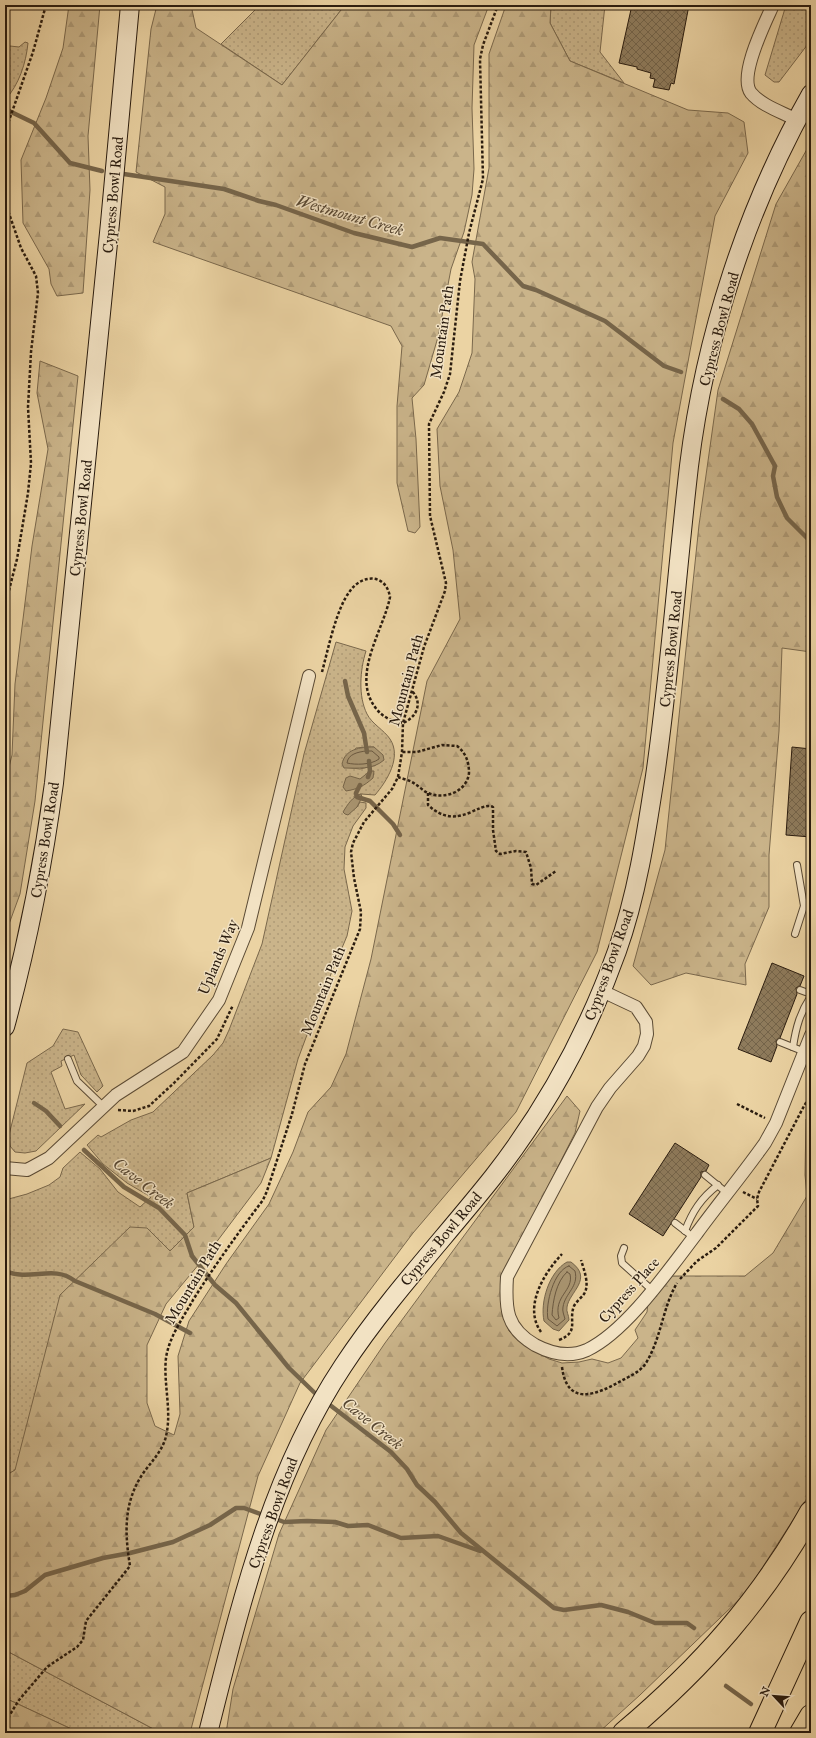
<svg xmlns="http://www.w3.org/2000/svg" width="816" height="1738" font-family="'IM FELL Great Primer',serif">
<defs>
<pattern id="green-dots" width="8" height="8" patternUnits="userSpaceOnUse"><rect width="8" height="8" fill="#cab48a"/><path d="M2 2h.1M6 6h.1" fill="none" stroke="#ae9a76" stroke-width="1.8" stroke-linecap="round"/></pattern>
<pattern id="forest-firs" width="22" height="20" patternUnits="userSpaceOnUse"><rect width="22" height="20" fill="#cab48a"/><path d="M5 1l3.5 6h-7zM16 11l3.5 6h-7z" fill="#ae9a76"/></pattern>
<pattern id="building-cross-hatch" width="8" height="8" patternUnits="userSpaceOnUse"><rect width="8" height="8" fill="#8e7b5c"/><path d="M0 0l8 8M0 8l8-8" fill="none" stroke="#74644a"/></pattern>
</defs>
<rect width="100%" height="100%" fill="#ebd3a3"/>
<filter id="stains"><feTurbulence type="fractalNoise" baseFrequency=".005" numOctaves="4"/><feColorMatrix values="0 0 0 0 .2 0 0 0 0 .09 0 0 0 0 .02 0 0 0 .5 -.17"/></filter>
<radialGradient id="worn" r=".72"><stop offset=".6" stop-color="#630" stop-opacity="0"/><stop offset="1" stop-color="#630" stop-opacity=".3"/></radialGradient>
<g fill="url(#green-dots)" stroke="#7a684c" fill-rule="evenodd">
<path d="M260,5H345L282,85L221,44Z"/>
<path d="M551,5H605L600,52L624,83L570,61L550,23Z"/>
<path d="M786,5H811V40L779,82H774L765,75Z"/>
<path d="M25,42L28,43C26,63 19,85 5,100V55L10,46L19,47Z"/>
<path d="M336,642L366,651C360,670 358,696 367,714C372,724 384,730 390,739C402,757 387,781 375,795L361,794L354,796L357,807L360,802L366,803V808L353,826L345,847L344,869L352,911L347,936L320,1000L298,1059L271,1158L187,1193L194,1227L170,1252L147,1228L15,1470L5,1476V1200L27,1194L49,1185L60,1177L63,1168L80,1152L100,1169L118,1192L140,1207L151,1197L127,1183L103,1164L87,1145L98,1135L101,1137L131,1120L153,1112L213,1055L223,1043L229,1030L262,944L304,754ZM366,747H374L376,765L360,769L344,767L356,748Z"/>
<path d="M63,1029L78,1032L103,1086L97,1092L81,1075L74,1055L61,1061L62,1066L51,1072L65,1109L85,1104L36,1151L25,1153L15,1152L10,1146L9,1135L27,1063L53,1046Z"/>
<path d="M5,1650L161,1733H80L5,1698Z"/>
</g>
<g fill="url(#forest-firs)" stroke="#7a684c">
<path d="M69,5H100L88,136L90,190L83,293L57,296L51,284L49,269L23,223L21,160L46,98L63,48Z"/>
<path d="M157,5H191L196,28L282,85L345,5H489L474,45L472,108L474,169L472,195L464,232L451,269L438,337L424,385L412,398L416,439L420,527L415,533L408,531L397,483V406L402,346L391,326L153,242L165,214V187L136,172L151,29Z"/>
<path d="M506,5H551L550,23L570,61L688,110L728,113L744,122L748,153L715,216L673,443L643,768L597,952L516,1112L413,1233L300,1383L258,1476L190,1733H161L5,1650V1476L15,1470L60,1295L130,1227L147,1228L170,1251L194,1227L187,1193L271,1158L261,1183L209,1252L166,1304L147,1345V1403L155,1426L174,1435L180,1414L178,1356L189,1321L226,1264L269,1204L293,1152L308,1112L331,1087L346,1054L371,959L427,681L460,619L453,550L440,486L437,429L459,392L472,353L475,279L472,262L489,168V54Z"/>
<path d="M811,142V652L782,648L779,731L769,855V907L745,964L746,985L686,973L651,985L633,966L665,850L699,525L718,390L776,204Z"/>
<path d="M40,361L78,376L35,801L20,894L5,935V783L12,755L15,684L32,546L48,449L37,393Z"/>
<path d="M567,1096L580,1111L575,1133L504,1273L505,1320L509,1331L523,1344L549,1359L562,1363L579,1362L592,1359L608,1363L621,1358L638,1338L635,1330L647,1312L648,1302L672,1276H745L773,1253L807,1196L805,1175L806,1119L811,1118V1492L746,1593L640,1695L598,1733H226L233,1689L279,1534L326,1430L385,1343Z"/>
<path d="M5,1698L80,1733H5Z"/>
</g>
<g fill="#a99571" stroke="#76654a">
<path d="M374,747L383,755L384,760C373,770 357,768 344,768L342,764C345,749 360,747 374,747Z"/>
<path d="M370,771H374L373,778C364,786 358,789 346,791L343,787L346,778L350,776L360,779Z"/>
<path d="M361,794L362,797L357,807L348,815L345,814L343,812C348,804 352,797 361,794Z"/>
<path d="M567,1262H571C594,1279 569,1292 567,1307C566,1312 569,1315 569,1320L559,1331L553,1329L544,1321C540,1302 549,1272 567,1262Z"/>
</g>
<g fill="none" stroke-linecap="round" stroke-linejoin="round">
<g stroke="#6a5840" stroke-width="1">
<path d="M366,751H372L379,757V759C371,765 355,765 347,763C348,754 358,752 366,751Z"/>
<path d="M569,1266L575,1271C579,1287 565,1293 563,1307C562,1311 564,1315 565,1319L557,1326L548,1319C545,1304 554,1270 569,1266Z"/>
<path d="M567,1272L570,1274C574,1291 553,1296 559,1318L556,1320L552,1315C553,1301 556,1282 567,1272Z"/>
</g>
<g stroke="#76654a" stroke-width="4.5">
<path d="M5,109L34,123L70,163L102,171"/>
<path d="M117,173L224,189L259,201L276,205L354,233L412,247L440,238L483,244L523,286L536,290L605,321L664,366L681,372"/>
<path d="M723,399L739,409L752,424L775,466L773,476L777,497L787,518L811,542"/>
<path d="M345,681L348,696L364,733L367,752"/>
<path d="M368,777L370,771L369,761"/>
<path d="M360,785L356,793L357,797L370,801L393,824L400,835"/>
<path d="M34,1103L46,1111L60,1126"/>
<path d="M84,1150L124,1187L159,1208L185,1235L192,1256L215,1285L236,1303L289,1368L320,1398"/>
<path d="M5,1271C31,1282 53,1264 75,1281L155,1314L190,1333"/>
<path d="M326,1402L391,1452L407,1469L417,1485L435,1502L461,1533L554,1608L564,1610L601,1605L628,1612L655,1623H687L694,1628"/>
<path d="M273,1518L284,1522L307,1521L335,1522L348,1526L368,1525L401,1538L438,1536L480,1551"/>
<path d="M5,1596L15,1595L25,1591L45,1575L103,1558L130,1553L173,1542L210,1525L236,1508H244L266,1516"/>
<path d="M726,1686L751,1704"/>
</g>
</g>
<g fill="url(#building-cross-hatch)" stroke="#2a1c0f">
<path d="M632,5H689L674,84L671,83L669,90L653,87L655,79L650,78L651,73L637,69V67L619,63Z"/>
<path d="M792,747L811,749V837L786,835Z"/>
<path d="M772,963L804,976L800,986L796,988L797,994L780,1038L776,1041L777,1046L771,1062L738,1049Z"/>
<path d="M675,1143L709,1165L706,1171L701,1172V1177L663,1236L629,1214Z"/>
</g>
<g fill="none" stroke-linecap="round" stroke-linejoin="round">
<defs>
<g id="lane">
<path d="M795,934L804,906L797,865"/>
<path d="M800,990L811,994"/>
<path d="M780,1042L805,1052"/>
<path d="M793,1047C796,1027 800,1013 811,996"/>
<path d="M68,1059L77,1081L103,1106"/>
<path d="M705,1175L727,1193"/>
<path d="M675,1223L688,1233"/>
<path d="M685,1231C692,1212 701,1198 718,1185"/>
<path d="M624,1248L621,1256L622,1263L652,1290"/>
</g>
<g id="street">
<path d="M773,5C765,23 738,76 751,93C762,106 782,112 797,120"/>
<path d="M602,991L636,1007L646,1022L647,1034L644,1046L638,1056L610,1088L597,1107L507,1277C505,1309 506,1328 535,1345C552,1354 569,1358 587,1350C627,1331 670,1268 697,1233C719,1203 743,1174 765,1143L776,1123L811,1035"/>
<path d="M5,1168L27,1170L49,1158L116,1095L183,1052L219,1000L248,928L309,676"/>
</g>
<g id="secondary">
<path d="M5,1027C27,946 43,866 54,783L110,223L130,5"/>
<path d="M208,1733C240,1607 270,1476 343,1366C387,1299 443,1240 493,1177C546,1109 588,1032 617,951C637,895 646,835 655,776C670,673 677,569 689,466C705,336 747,207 811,94"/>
</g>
<g id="highway">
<path d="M624,1733C702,1667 761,1601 811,1512"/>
<path d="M760,1733L811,1622"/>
<path d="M801,1733L811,1716"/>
</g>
</defs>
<use href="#lane" stroke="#5a4a34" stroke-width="8"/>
<use href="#street" stroke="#5a4a34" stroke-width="14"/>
<use href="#secondary" stroke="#2a1c0f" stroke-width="20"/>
<use href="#highway" stroke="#2a1c0f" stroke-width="24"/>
<g stroke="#2a1c0f" stroke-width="2.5" stroke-dasharray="3 2" stroke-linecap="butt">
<path d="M5,132L33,52L46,5"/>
<path d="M5,202L21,248L36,276L38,293L31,352L28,407L31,463L28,493L17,559L5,606"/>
<path d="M322,672C328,650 336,609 350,591C362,574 386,573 390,597C384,629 351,675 375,707C382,717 391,721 403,723C417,717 423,703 412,691"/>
<path d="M398,777C403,779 410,780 415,784C419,786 423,791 428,793C444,800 467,792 469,773C469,762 466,753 457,746L442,745L417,752H402"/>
<path d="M428,793V805C458,833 479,800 493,807V830L496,851L500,854L516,851L526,852L531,868L532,884L536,885L556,871"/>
<path d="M737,1104L765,1118"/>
<path d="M118,1110L133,1111L149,1106L174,1083L217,1039L233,1005"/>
<path d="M743,1192L757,1199"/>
<path d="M680,1279L697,1261L716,1248L758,1206L757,1199L759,1192L804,1106L811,1095"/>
<path d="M541,1332C523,1307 544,1273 562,1254"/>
<path d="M559,1340C580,1332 568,1321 574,1306C576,1302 581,1298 584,1294C590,1285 584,1270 581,1260"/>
<path d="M562,1367C567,1407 596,1395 621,1381C630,1376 640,1372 646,1363C662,1336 662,1309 677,1283"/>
<path d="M7,1733L9,1716L19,1700L47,1667L77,1647L83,1640L86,1621L130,1566C125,1535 123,1504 142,1475C150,1463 160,1454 165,1440C173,1413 163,1385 166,1358C169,1337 183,1318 193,1300C215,1265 238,1233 263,1200L267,1191L292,1114L305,1064L360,929L361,912L354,878L351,852L353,843L364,822L392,789L398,777L402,752L403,723L424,647L445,591L446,583L430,516L429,424L444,392L450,374L460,281L469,233L483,179L480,59L483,45L498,5"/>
</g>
<use href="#lane" stroke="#f2e2c3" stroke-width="6"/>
<use href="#street" stroke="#f2e2c3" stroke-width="12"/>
<use href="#secondary" stroke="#f2e2c3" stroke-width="18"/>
<use href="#highway" stroke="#ebd3a3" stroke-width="22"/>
</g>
<g text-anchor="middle" stroke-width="3" stroke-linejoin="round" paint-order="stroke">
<g font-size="15" fill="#2a1c0f" stroke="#f2e2c3">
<text transform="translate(113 195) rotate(-85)" y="5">Cypress Bowl Road</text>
<text transform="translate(719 329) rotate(-75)" y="5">Cypress Bowl Road</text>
<text transform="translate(442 332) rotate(-82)" y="5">Mountain Path</text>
<text transform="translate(81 518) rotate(-84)" y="5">Cypress Bowl Road</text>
<text transform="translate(671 649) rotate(-84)" y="5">Cypress Bowl Road</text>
<text transform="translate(406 680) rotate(-75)" y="5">Mountain Path</text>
<text transform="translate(45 840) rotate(-81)" y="5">Cypress Bowl Road</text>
<text transform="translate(218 957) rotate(-67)" y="5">Uplands Way</text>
<text transform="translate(609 965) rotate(-70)" y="5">Cypress Bowl Road</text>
<text transform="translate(323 991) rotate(-68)" y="5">Mountain Path</text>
<text transform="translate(441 1239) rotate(-50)" y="5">Cypress Bowl Road</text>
<text transform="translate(193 1282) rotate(-59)" y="5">Mountain Path</text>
<text transform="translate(629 1290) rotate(-48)" y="5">Cypress Place</text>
<text transform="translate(273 1513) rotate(-70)" y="5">Cypress Bowl Road</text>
</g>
<g font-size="16" font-style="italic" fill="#564631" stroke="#f2e2c3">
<text transform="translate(350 215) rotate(16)" y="6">Westmount Creek</text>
<text transform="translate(144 1183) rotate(38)" y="6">Cave Creek</text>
<text transform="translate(373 1423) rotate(39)" y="6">Cave Creek</text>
</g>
</g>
<rect width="816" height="1738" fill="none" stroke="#ebd3a3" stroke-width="20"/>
<rect x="6" y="6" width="804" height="1726" fill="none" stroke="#2a1c0f" stroke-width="2"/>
<rect x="10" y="10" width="796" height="1718" fill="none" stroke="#2a1c0f"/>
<g transform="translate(774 1696) rotate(296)" stroke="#f2e2c3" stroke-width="3" paint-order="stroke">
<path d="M0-3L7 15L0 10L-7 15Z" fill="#2a1c0f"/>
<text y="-6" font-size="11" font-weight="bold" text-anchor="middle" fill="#2a1c0f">N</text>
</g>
<rect width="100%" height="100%" filter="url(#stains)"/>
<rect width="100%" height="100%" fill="url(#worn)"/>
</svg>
